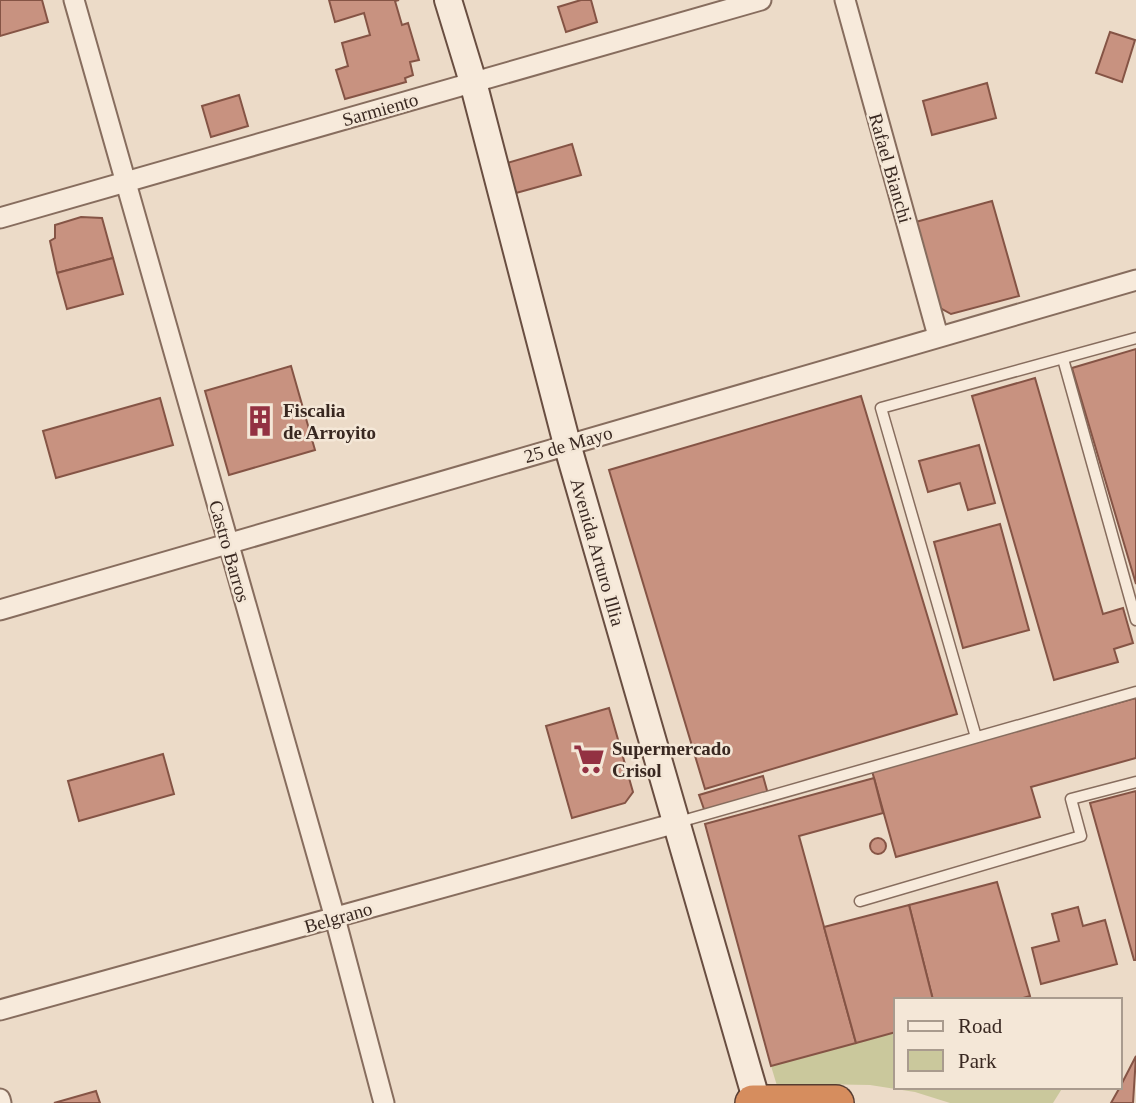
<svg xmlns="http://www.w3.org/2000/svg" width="1136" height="1103" font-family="'Times New Roman',serif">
<rect width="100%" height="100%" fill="#ecdbc8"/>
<path fill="#cac89c" d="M896,1032V1087H1063L1053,1103H950L915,1092L870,1085L813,1084L778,1089L771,1066Z"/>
<g fill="#c89280" stroke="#855445" stroke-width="2">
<path d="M0,0H42L48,22L0,36Z"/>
<path d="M329,0H399L395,1L402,25L408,23L419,60L410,62L413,75L405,78L406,82L345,99L336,70L348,66L342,43L370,35L364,13L335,22Z"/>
<path d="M581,0H591L597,22L566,32L558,7Z"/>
<path d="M1110,32L1135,40L1122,82L1096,73Z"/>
<path d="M987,83L996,118L932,135L923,101Z"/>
<path d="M239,95L248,126L211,137L202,106Z"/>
<path d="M572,144L581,175L516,193L507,163Z"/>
<path d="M992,201L1019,296L951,314L935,305L912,223Z"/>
<path d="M81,217L102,218L113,258L57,273L50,241L55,238V225Z"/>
<path d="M113,258L123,294L67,309L57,273Z"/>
<path d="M1136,349V584L1072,368Z"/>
<path d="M291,366L315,450L229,475L205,391Z"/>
<path d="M1035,378L1103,614L1123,608L1133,643L1114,649L1118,662L1054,680L972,396Z"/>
<path d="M861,396L957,714L705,789L609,470Z"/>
<path d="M160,398L173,445L56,478L43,431Z"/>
<path d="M979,445L995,503L968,510L960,483L928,492L919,461Z"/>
<path d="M1000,524L1029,630L963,648L934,542Z"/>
<path d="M1136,698V758L1031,787L1040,817L896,857L872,771Z"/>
<path d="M609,708L633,792L625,803L572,818L546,726Z"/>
<path d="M163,754L174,794L79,821L68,781Z"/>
<path d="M763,776L768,794L705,812L699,795Z"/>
<path d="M874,778L883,813L799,836L856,1043L771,1066L705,824Z"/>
<path d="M1136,791V960H1134L1090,803Z"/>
<circle cx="878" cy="846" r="8"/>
<path d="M997,882L1030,996L1016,1000H933L909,905Z"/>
<path d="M909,905L933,1000H896V1032L856,1043L824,927Z"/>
<path d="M1078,907L1083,926L1105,920L1117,964L1041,984L1032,948L1059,941L1052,914Z"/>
<path d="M1136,1056L1133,1103H1111L1120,1087Z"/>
<path d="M96,1091L100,1103H54Z"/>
</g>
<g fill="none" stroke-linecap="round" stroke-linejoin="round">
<defs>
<g id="lane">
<path d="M1063,359L1136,620"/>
<path d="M976,737L881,408L1136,338"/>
<path d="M679,822L1136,692"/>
<path d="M860,901L1081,836L1071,799L1136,782"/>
</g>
<g id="street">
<path d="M74,0L335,918L384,1103"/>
<path d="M845,0L938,336"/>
<path d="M0,218L761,0"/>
<path d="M0,610L1136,280"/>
<path d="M0,1010L676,823"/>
<path d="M0,1099L1,1103"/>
</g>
<path id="secondary" d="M448,0L473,82L567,444L757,1102"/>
<path id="highway" d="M753,1103H836"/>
</defs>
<use href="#lane" stroke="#876d5e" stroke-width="13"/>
<use href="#street" stroke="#876d5e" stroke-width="23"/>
<use href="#secondary" stroke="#694e41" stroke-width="30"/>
<use href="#highway" stroke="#563c31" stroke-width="38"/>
<use href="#lane" stroke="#f7eadb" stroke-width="10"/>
<use href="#street" stroke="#f7eadb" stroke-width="19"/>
<use href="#secondary" stroke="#f7eadb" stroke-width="26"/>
<use href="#highway" stroke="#d68d5e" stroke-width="35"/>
</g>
<defs>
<symbol id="building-bare" viewBox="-9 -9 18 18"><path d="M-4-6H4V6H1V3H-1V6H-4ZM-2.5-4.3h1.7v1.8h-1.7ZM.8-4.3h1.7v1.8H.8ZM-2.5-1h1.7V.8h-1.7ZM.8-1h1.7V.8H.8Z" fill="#933142" stroke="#f4e7d7" stroke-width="2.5" paint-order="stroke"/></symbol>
<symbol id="supermarket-bare" viewBox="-9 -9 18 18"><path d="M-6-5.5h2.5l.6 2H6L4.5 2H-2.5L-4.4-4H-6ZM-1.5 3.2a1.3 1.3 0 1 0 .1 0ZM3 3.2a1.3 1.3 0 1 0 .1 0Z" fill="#933142" stroke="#f4e7d7" stroke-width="2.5" paint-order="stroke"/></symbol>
</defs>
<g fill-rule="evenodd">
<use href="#building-bare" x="238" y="399" width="44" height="44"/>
<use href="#supermarket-bare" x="567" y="737" width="44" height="44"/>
</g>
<g text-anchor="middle" stroke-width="5" stroke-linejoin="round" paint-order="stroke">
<g font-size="19" fill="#392821" stroke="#f4e7d7">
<text transform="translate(380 109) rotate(-16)" y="7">Sarmiento</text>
<text transform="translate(891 168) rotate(74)" y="7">Rafael Bianchi</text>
<text transform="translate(568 444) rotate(-16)" y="7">25 de Mayo</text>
<text transform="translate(230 551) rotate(74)" y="7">Castro Barros</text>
<text transform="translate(598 552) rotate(74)" y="7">Avenida Arturo Illia</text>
<text transform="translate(338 917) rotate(-16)" y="7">Belgrano</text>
</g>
<g font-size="19" font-weight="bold" fill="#392821" stroke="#f4e7d7" text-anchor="start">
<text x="283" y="417">Fiscalia<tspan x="283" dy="22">de Arroyito</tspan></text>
<text x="612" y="755">Supermercado<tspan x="612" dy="22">Crisol</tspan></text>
</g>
</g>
<rect x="894" y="998" width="228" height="91" fill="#f4e7d7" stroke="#a99b8e" stroke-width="2"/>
<rect x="908" y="1021" width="35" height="10" fill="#f7eadb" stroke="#a99b8e" stroke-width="2"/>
<text x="958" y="1033" font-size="21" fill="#392821">Road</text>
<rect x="908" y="1050" width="35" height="21" fill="#cac89c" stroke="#a99b8e" stroke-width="2"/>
<text x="958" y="1068" font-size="21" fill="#392821">Park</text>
</svg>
